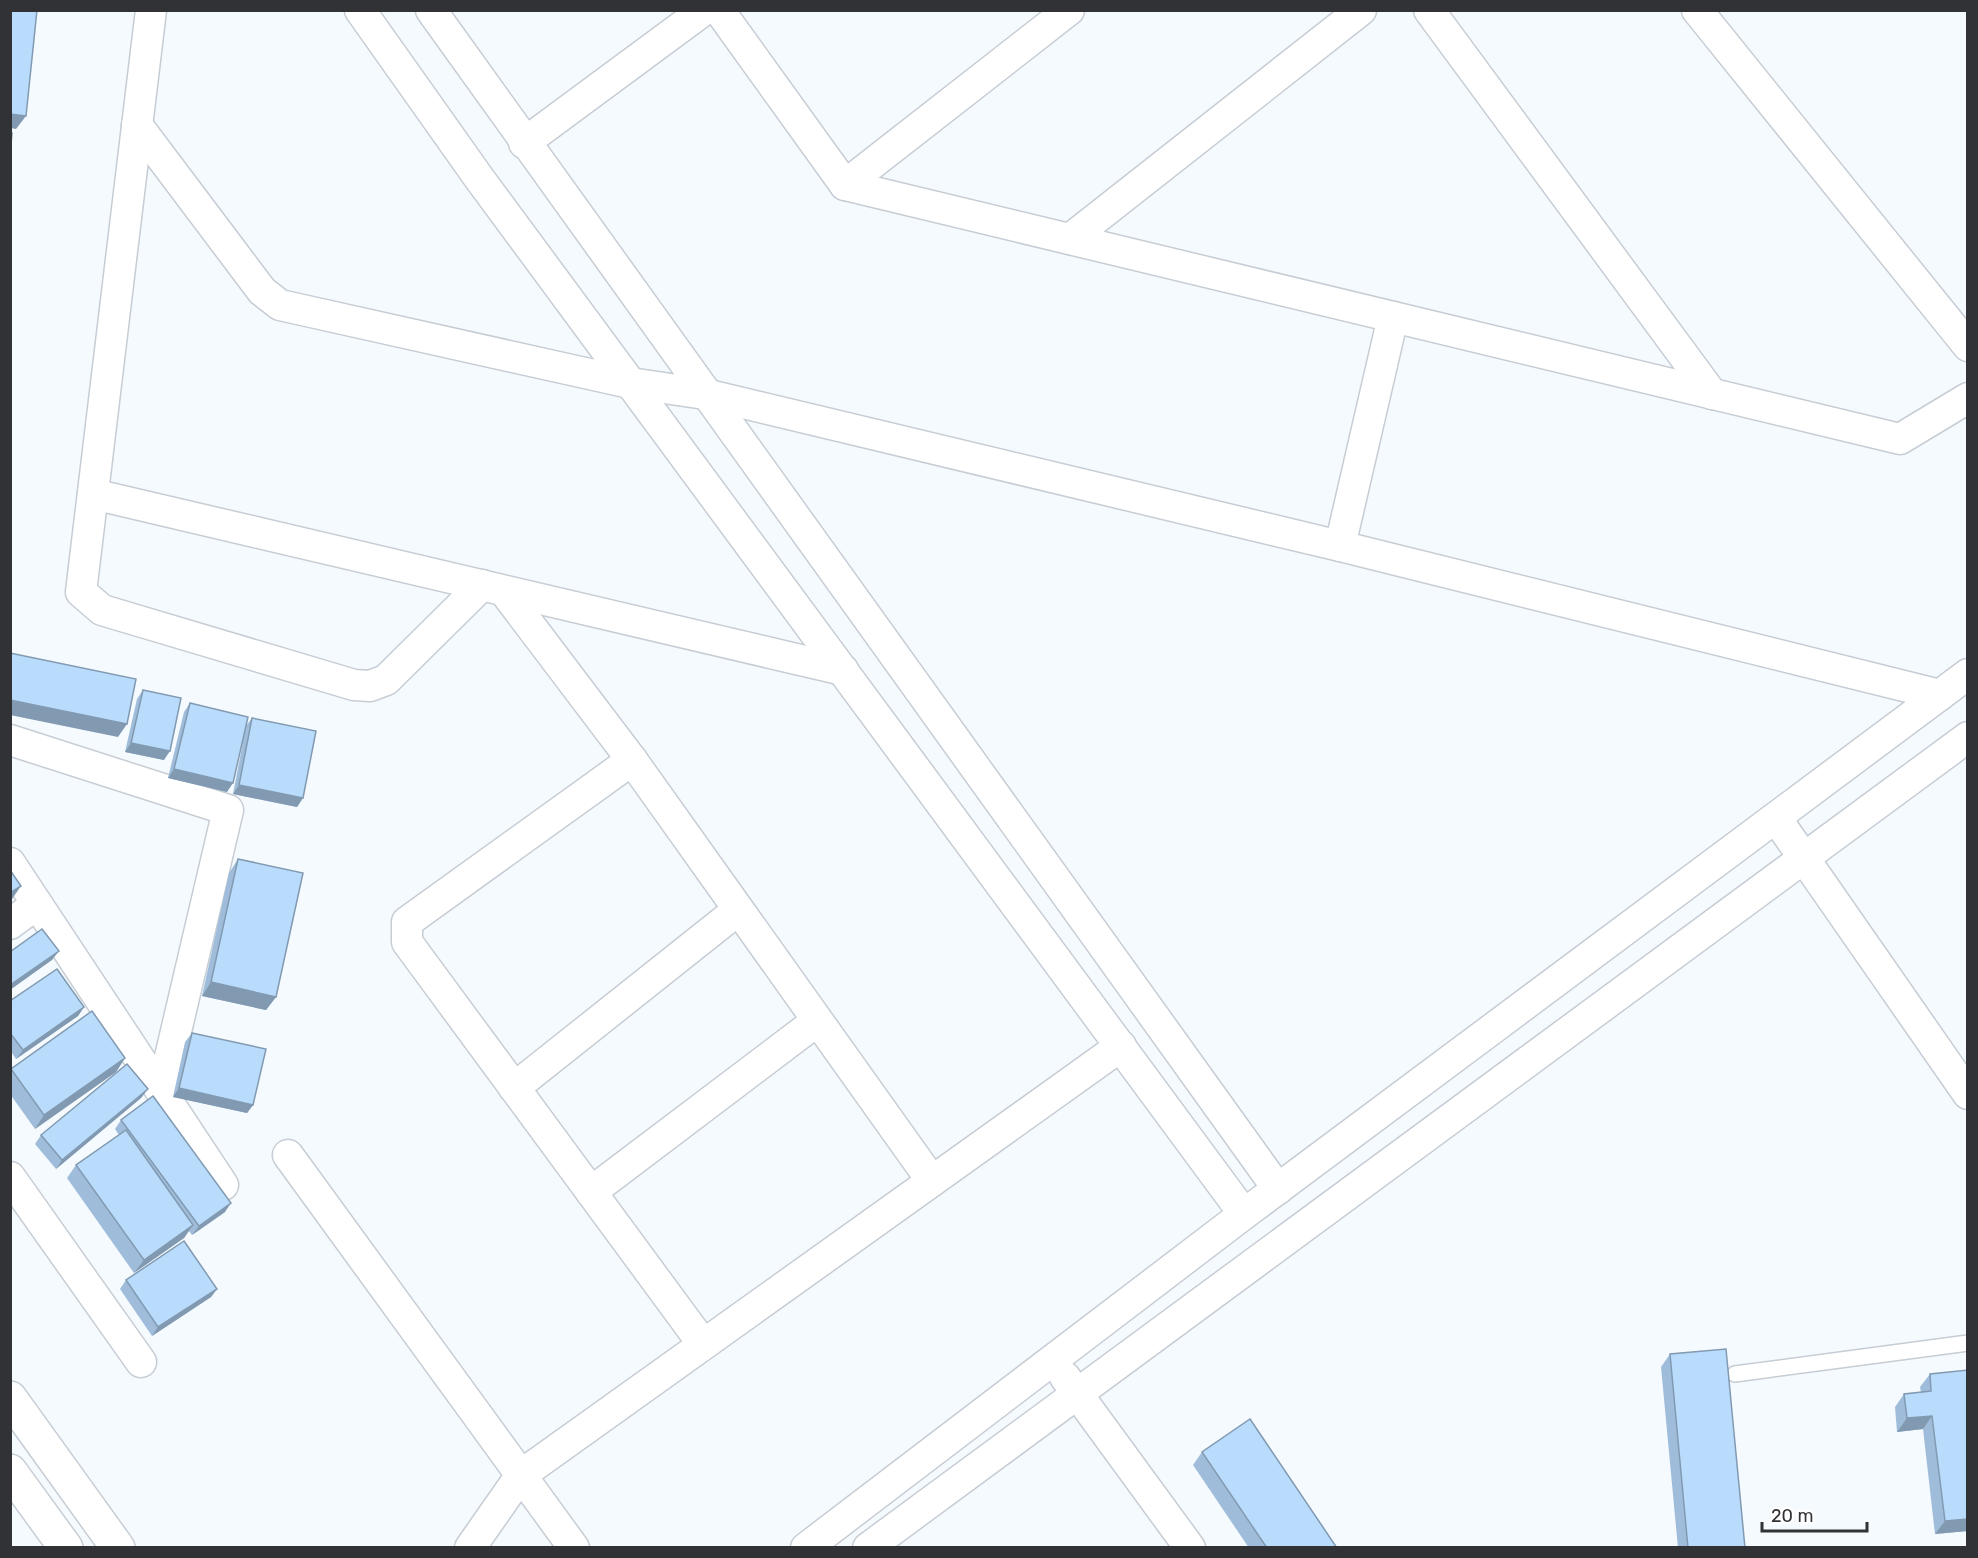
<svg xmlns="http://www.w3.org/2000/svg" width="1978" height="1558" font-family="Rubik,sans-serif">
<rect width="100%" height="100%" fill="#f5fafe"/>
<g fill="none" stroke-linecap="round" stroke-linejoin="round">
<defs>
<path id="service" d="M1735,1374L1968,1343"/>
<g id="minor">
<path d="M151,10L81,592L102,610L354,685L370,686L386,680L482,585"/>
<path d="M360,10L479,178L1244,1214"/>
<path d="M431,10L1278,1189"/>
<path d="M719,10L845,185L1900,439L1968,398"/>
<path d="M1429,10L1712,394"/>
<path d="M1697,10L1968,346"/>
<path d="M137,125L262,291L280,305L630,383L705,394L1340,546L1940,695"/>
<path d="M524,143L704,10"/>
<path d="M845,185L1069,10"/>
<path d="M1070,239L1361,10"/>
<path d="M93,494L843,670"/>
<path d="M1340,546L1393,317"/>
<path d="M504,591L632,760L932,1181"/>
<path d="M10,740L228,810L162,1091"/>
<path d="M632,760L407,922V942L703,1344"/>
<path d="M1776,818L1968,1094"/>
<path d="M10,863L223,1185"/>
<path d="M10,924L37,904"/>
<path d="M514,1088L738,910"/>
<path d="M288,1155L574,1548"/>
<path d="M10,1177L141,1362"/>
<path d="M591,1192L817,1021"/>
<path d="M1065,1377L1190,1548"/>
<path d="M470,1548L521,1475L1121,1046"/>
<path d="M806,1548L1244,1214L1968,674"/>
<path d="M868,1548L1968,737"/>
</g>
<g id="primary">
<path d="M10,1398L118,1548"/>
<path d="M10,1471L66,1548"/>
</g>
</defs>
<use href="#service" stroke="#c6cdd4" stroke-width="18"/>
<use href="#minor" stroke="#c6cdd4" stroke-width="33"/>
<use href="#primary" stroke="#c6cdd4" stroke-width="36"/>
<use href="#service" stroke="#fff" stroke-width="15"/>
<use href="#minor" stroke="#fff" stroke-width="30"/>
<use href="#primary" stroke="#fff" stroke-width="33"/>
</g>
<g fill="#9fbdda">
<path d="M143,690L164,760L125,752L137,699Z"/>
<path d="M190,703L246,726L252,718L303,798L297,807L233,794L243,742L227,792L168,778L184,712Z"/>
<path d="M238,859L276,997L266,1010L202,996L229,873Z"/>
<path d="M10,1001L84,1007L78,1016L16,1059L10,1050Z"/>
<path d="M192,1033L253,1105L247,1113L173,1097L185,1042Z"/>
<path d="M125,1058L116,1072L35,1129L10,1094L11,1069Z"/>
<path d="M148,1089L141,1098L56,1169L35,1144L41,1135Z"/>
<path d="M121,1120L225,1212L192,1235L189,1231L184,1238L134,1273L67,1178L76,1165L119,1135L115,1129Z"/>
<path d="M126,1280L217,1289L211,1297L152,1336L120,1289Z"/>
<path d="M1670,1354L1745,1548H1678L1661,1367Z"/>
<path d="M1930,1374L1968,1531L1935,1534L1923,1429L1897,1432L1895,1407L1904,1394L1921,1392L1920,1387Z"/>
<path d="M1202,1452L1337,1548H1249L1193,1465Z"/>
</g>
<g fill="#829ab1">
<path d="M10,114L26,116L16,129L10,128Z"/>
<path d="M10,700L127,724L118,737L10,715Z"/>
<path d="M131,743L170,751L164,760L125,752Z"/>
<path d="M174,769L233,783L227,792L168,778Z"/>
<path d="M239,785L303,798L297,807L233,794Z"/>
<path d="M21,886L12,899L10,900V893Z"/>
<path d="M59,951L52,960L10,990V985Z"/>
<path d="M211,982L276,997L266,1010L202,996Z"/>
<path d="M84,1007L78,1016L16,1059L23,1050Z"/>
<path d="M125,1058L116,1072L35,1129L44,1115Z"/>
<path d="M179,1088L253,1105L247,1113L173,1097Z"/>
<path d="M148,1089L141,1098L56,1169L62,1160Z"/>
<path d="M231,1203L225,1212L192,1235L199,1226Z"/>
<path d="M193,1225L184,1238L134,1273L144,1260Z"/>
<path d="M217,1289L211,1297L152,1336L158,1327Z"/>
<path d="M1932,1416L1923,1429L1897,1432L1907,1418Z"/>
<path d="M1968,1519V1531L1935,1534L1945,1521Z"/>
</g>
<g fill="#b9dcfd" stroke="#829ab1" stroke-width="1.5">
<path d="M10,10H37L26,116L10,114Z"/>
<path d="M10,133H12L10,156Z"/>
<path d="M10,653L136,679L127,724L10,700Z"/>
<path d="M143,690L181,698L170,751L131,743Z"/>
<path d="M190,703L248,717L233,783L174,769Z"/>
<path d="M252,718L316,731L303,798L239,785Z"/>
<path d="M238,859L303,873L276,997L211,982Z"/>
<path d="M10,870L21,886L10,893Z"/>
<path d="M42,929L59,951L10,985V952Z"/>
<path d="M57,969L84,1007L23,1050L10,1033V1001Z"/>
<path d="M92,1011L125,1058L44,1115L11,1069Z"/>
<path d="M192,1033L266,1049L253,1105L179,1088Z"/>
<path d="M127,1064L148,1089L62,1160L41,1135Z"/>
<path d="M153,1096L231,1203L199,1226L121,1120Z"/>
<path d="M126,1130L193,1225L144,1260L76,1165Z"/>
<path d="M184,1241L217,1289L158,1327L126,1280Z"/>
<path d="M1726,1349L1745,1548H1688L1670,1354Z"/>
<path d="M1968,1370V1519L1945,1521L1932,1416L1907,1418L1904,1394L1931,1391L1930,1374Z"/>
<path d="M1250,1419L1337,1548H1267L1202,1452Z"/>
</g>
<rect width="1978" height="1558" fill="none" stroke="#303235" stroke-width="24"/>
<path d="M1762 1522v9h105v-9" fill="none" stroke="#303235" stroke-width="3"/>
<text x="1771" y="1522" font-size="18" fill="#303235" stroke="#ffffff" stroke-width="4.5" paint-order="stroke">20 m</text>
</svg>
